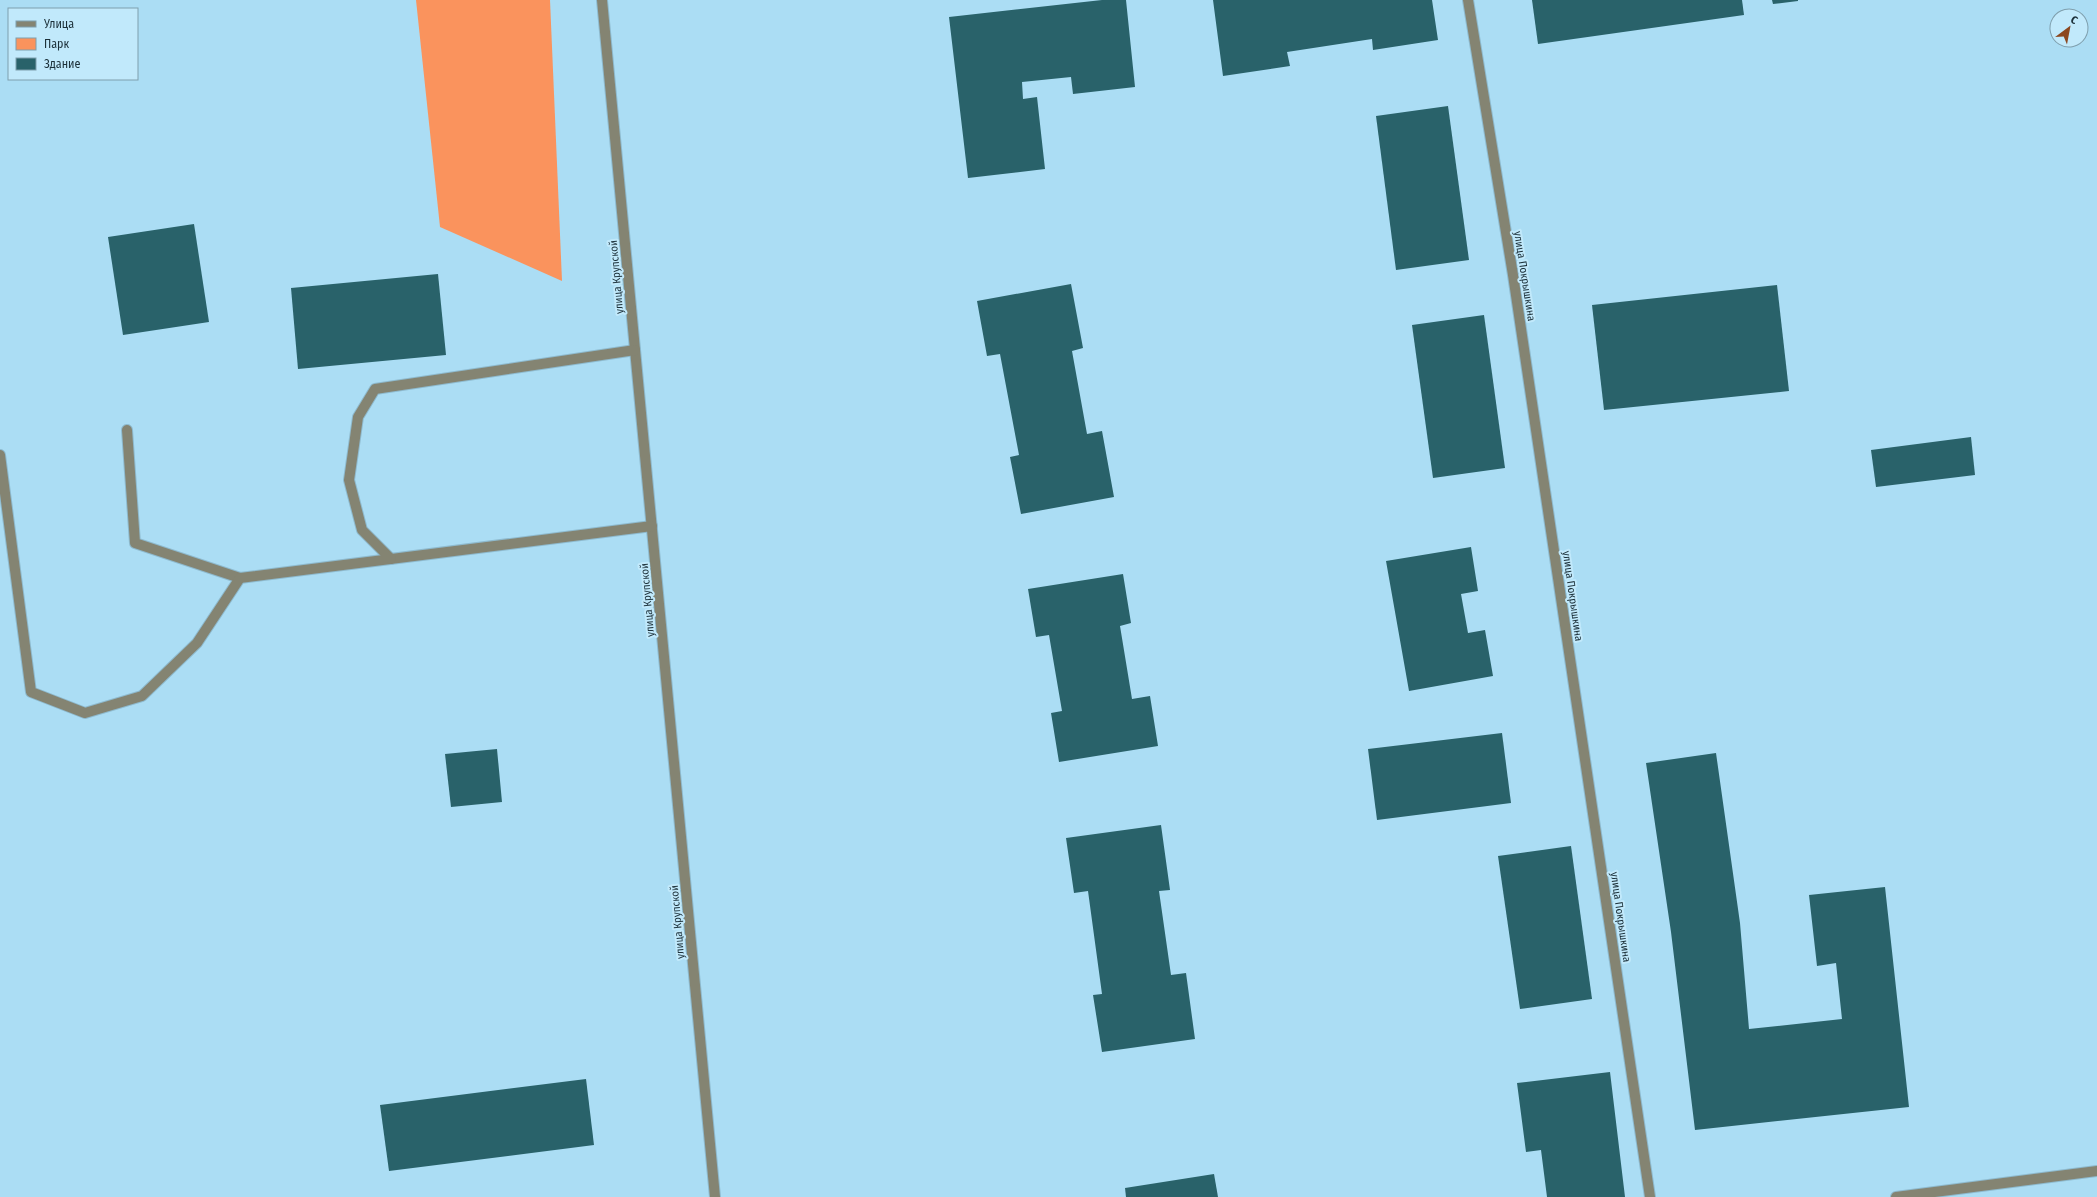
<svg xmlns="http://www.w3.org/2000/svg" width="2097" height="1197" font-family="'Fira Sans Condensed',sans-serif">
<rect width="100%" height="100%" fill="#abddf4"/>
<path fill="#fa935d" d="M416,0H550L562,281L440,227Z"/>
<g fill="#29626a">
<path d="M1102,0H1126L1135,87L1073,94L1071,77L1022,82L1023,99L1037,97L1045,169L968,178L949,17Z"/>
<path d="M1213,0H1432L1438,40L1373,50L1372,39L1287,52L1290,66L1223,76Z"/>
<path d="M1532,0H1742L1744,15L1538,44Z"/>
<path d="M1772,0H1798V1L1773,4Z"/>
<path d="M1448,106L1469,260L1396,270L1376,116Z"/>
<path d="M194,224L209,322L123,335L108,237Z"/>
<path d="M438,274L446,355L298,369L291,288Z"/>
<path d="M1071,284L1083,348L1072,351L1087,434L1102,431L1114,497L1021,514L1010,457L1019,455L1000,354L987,356L977,301Z"/>
<path d="M1777,285L1789,391L1604,410L1592,305Z"/>
<path d="M1484,315L1505,468L1433,478L1412,325Z"/>
<path d="M1971,437L1975,475L1876,487L1871,450Z"/>
<path d="M1471,547L1478,591L1461,594L1468,633L1485,630L1493,676L1409,691L1386,561Z"/>
<path d="M1123,574L1131,623L1120,626L1132,699L1150,696L1158,746L1059,762L1051,713L1062,711L1049,635L1036,637L1028,589Z"/>
<path d="M1502,733L1511,803L1377,820L1368,749Z"/>
<path d="M497,749L502,802L451,807L445,754Z"/>
<path d="M1716,753L1740,923L1749,1029L1842,1019L1836,963L1817,966L1809,895L1885,887L1909,1107L1695,1130L1671,932L1646,763Z"/>
<path d="M1161,825L1170,890L1159,891L1171,975L1186,973L1195,1039L1102,1052L1093,995L1102,994L1088,891L1074,893L1066,838Z"/>
<path d="M1571,846L1592,999L1520,1009L1498,856Z"/>
<path d="M1610,1072L1625,1197H1547L1541,1150L1526,1152L1517,1083Z"/>
<path d="M586,1079L594,1145L389,1171L380,1105Z"/>
<path d="M1214,1174L1218,1197H1126L1125,1188Z"/>
</g>
<g fill="none" stroke-linecap="round" stroke-linejoin="round">
<defs>
<g id="minor">
<path d="M602,0L715,1197"/>
<path d="M1468,0L1513,275L1650,1197"/>
<path d="M127,430L135,543L240,578"/>
<path d="M0,455L31,692L85,713L142,696L197,643L240,578L652,526"/>
<path d="M391,559L362,530L349,480L358,417L375,389L635,350"/>
<path d="M1896,1197L2097,1171"/>
</g>
</defs>
<use href="#minor" stroke="#8ebace" stroke-width="12"/>
<use href="#minor" stroke="#848472" stroke-width="10"/>
</g>
<g text-anchor="middle" stroke-width="4" stroke-linejoin="round" paint-order="stroke">
<g font-size="11" fill="#1b2f38" stroke="#c1e9fb">
<text transform="translate(1525 276) rotate(81)" y="4">улица Покрышкина</text>
<text transform="translate(616 277) rotate(-95)" y="4">улица Крупской</text>
<text transform="translate(1573 596) rotate(82)" y="4">улица Покрышкина</text>
<text transform="translate(647 600) rotate(-95)" y="4">улица Крупской</text>
<text transform="translate(1621 917) rotate(82)" y="4">улица Покрышкина</text>
<text transform="translate(677 922) rotate(-95)" y="4">улица Крупской</text>
</g>
</g>
<rect x="8" y="8" width="130" height="72" fill="#c1e9fb" stroke="#7f9fad"/>
<rect x="16" y="21" width="20" height="6" fill="#848472" stroke="#7f9fad"/>
<text x="44" y="28" font-size="12" fill="#1b2f38">Улица</text>
<rect x="16" y="38" width="20" height="12" fill="#fa935d" stroke="#7f9fad"/>
<text x="44" y="48" font-size="12" fill="#1b2f38">Парк</text>
<rect x="16" y="58" width="20" height="12" fill="#29626a" stroke="#7f9fad"/>
<text x="44" y="68" font-size="12" fill="#1b2f38">Здание</text>
<g transform="translate(2069 28) rotate(32)"><circle r="19" fill="#c1e9fb" stroke="#7f9fad"/>
<path d="M0-3L7 15L0 10L-7 15Z" fill="#8c471f"/>
<text y="-6" font-size="11" font-weight="bold" text-anchor="middle" fill="#1b2f38">С</text>
</g>
</svg>
